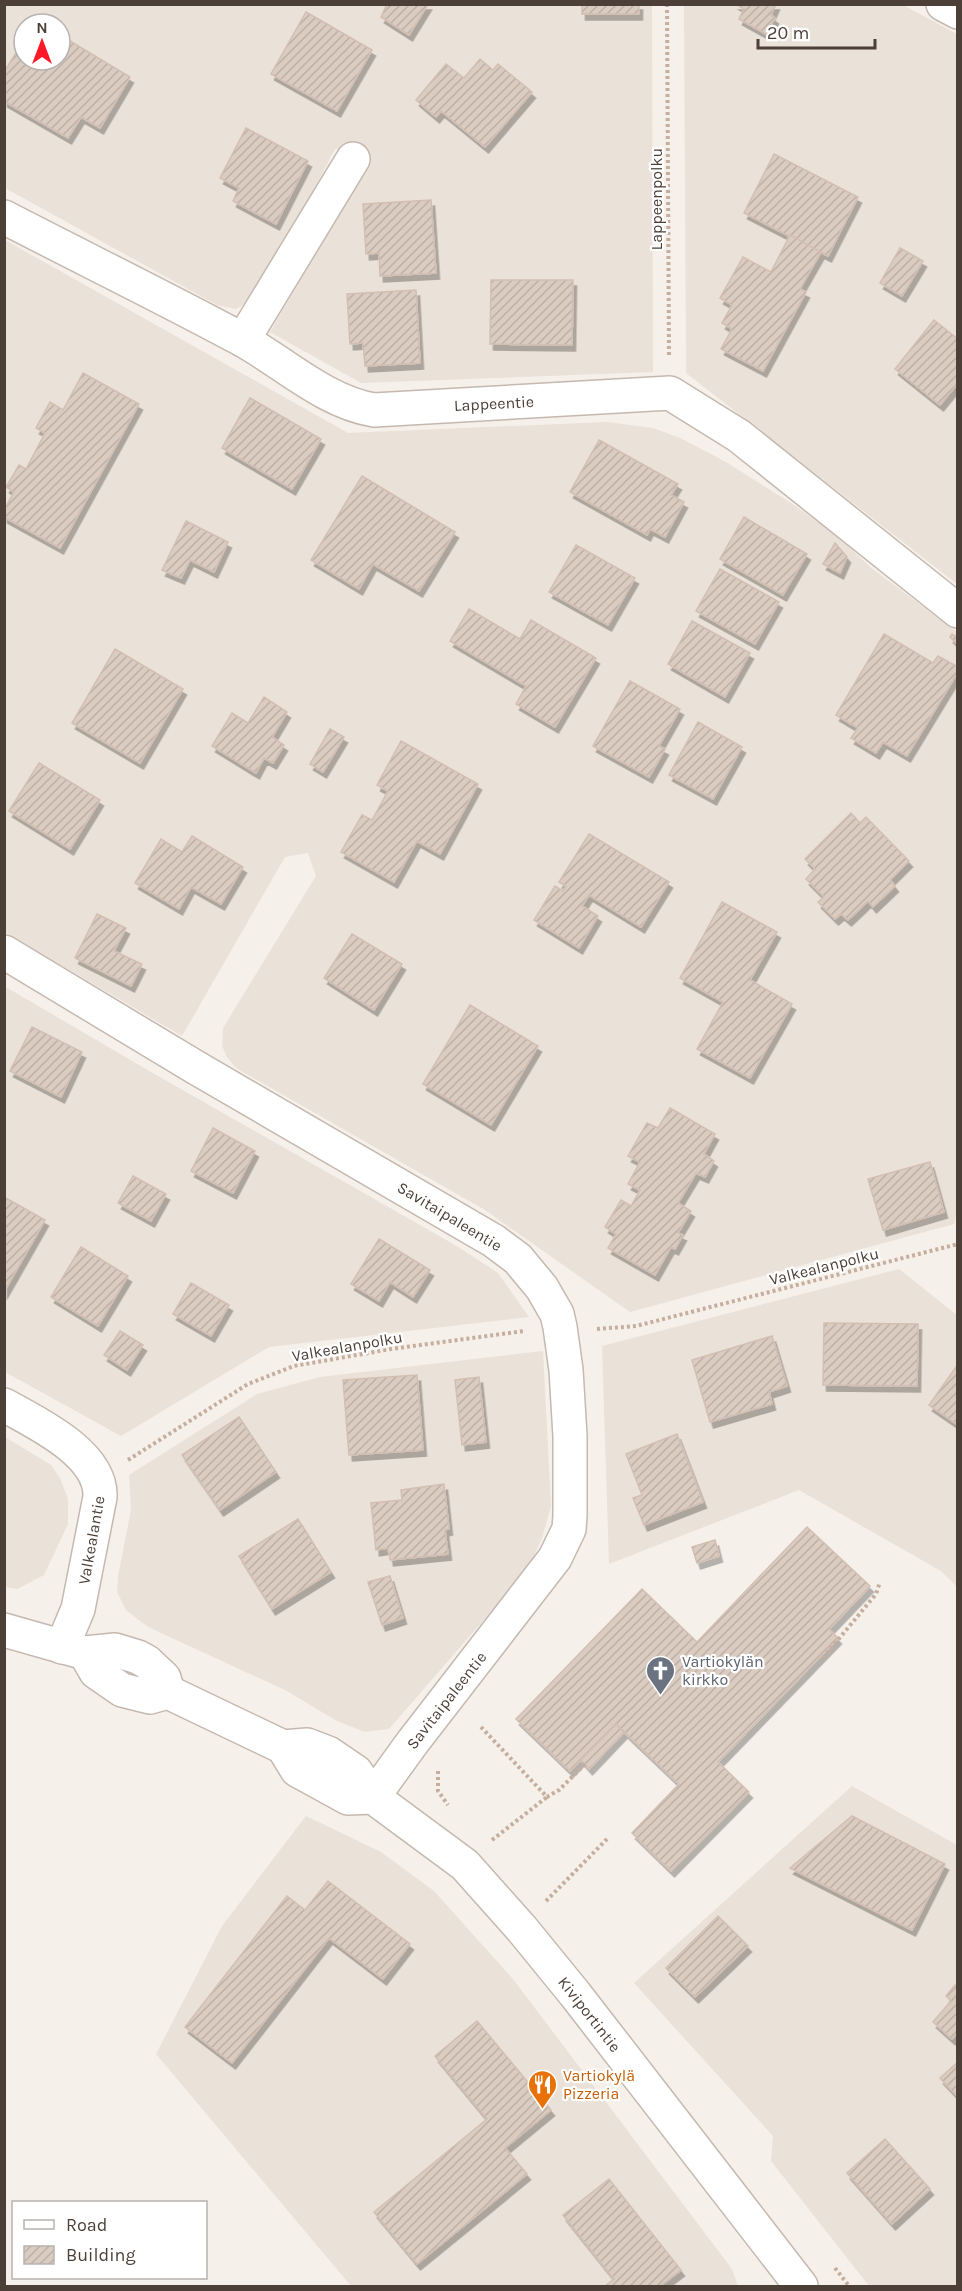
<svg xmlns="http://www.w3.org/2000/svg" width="962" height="2291" font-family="Karla,sans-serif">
<defs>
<pattern id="building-hatch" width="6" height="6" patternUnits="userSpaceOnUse" patternTransform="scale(1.5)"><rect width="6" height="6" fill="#dbccc2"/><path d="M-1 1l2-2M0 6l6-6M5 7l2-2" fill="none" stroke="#bdb0a7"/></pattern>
<filter id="shadow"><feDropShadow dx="3.5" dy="6" stdDeviation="0" flood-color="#0004"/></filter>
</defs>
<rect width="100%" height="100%" fill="#f6f0ea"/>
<g fill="#eae1d8" fill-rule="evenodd">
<path d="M4,5H652L653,372L361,383L270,332L367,167L362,150L335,149L259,295L236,309L217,305L5,188ZM24,24H60V60H24Z"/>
<path d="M684,5H903L957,34V584L686,373Z"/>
<path d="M5,240L348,433L607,422L653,428L680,438L726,462L791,503L839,537L870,567L957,632L958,1205L954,1224L630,1312L485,1210L236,1068L227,1057L222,1046L223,1028L316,876L308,853L285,857L182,1036L5,932Z"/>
<path d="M4,986L151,1072L455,1245L498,1273L529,1317L269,1347L121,1436L5,1372Z"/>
<path d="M899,1269L957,1315V1587L941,1571L799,1490L609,1564L602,1346Z"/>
<path d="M543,1351L551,1506L542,1538L533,1558L515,1584L389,1729L365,1732L337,1721L285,1690L148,1627L126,1610L117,1592L118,1576L131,1510L129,1475L257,1394L320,1377Z"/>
<path d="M5,1437L51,1465L60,1478L68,1499V1524L44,1575L17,1589L5,1587Z"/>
<path d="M852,1786L957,1845V2286H869L771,2161L773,2136L634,1983Z"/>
<path d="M306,1816L381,1852L434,1891L513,1979L732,2269L738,2286H351L156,2054L222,1926Z"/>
</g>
<g fill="url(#building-hatch)" stroke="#d3bfb2" stroke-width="1.5" filter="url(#shadow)">
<path d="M428,4L409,35L381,17L387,4Z"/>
<rect x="582" y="4" width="57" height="10"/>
<path d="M736,4H776L771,15L775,18L766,34L739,19L744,9Z"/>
<path d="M306,12L372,50L337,111L271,74Z"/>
<path d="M60,35L130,77L100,128L81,117L68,138L4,101V72L24,40V60H60Z"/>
<path d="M480,59L493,70L498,64L532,92L485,147L441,111L436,117L416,100L446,64L464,78Z"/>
<path d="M246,128L308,161L276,224L233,201L239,188L220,178Z"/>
<path d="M774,154L858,197L828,256L744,213Z"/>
<path d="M431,200L436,273L380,276L379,253L366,254L363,204Z"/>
<path d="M790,235L821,252L800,289L806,292L763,371L721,349L732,329L722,323L732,305L720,298L743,257L771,272Z"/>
<path d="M900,248L923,261L902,296L880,283Z"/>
<path d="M491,280H573L572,345L490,344Z"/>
<path d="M416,290L420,363L365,366L363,343L350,344L347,294Z"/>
<path d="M934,320L958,339V383L940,405L895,369Z"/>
<path d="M83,373L139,404L60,548L4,517V510L14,492L6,487L19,465L26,469L45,433L36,428L50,402L63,410Z"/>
<path d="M250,398L321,439L292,489L222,448Z"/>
<path d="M599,440L678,484L671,495L684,502L665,537L650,529L647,535L570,492Z"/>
<path d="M362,476L455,532L419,591L373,564L359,589L311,560Z"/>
<path d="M744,517L807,554L783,595L720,559Z"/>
<path d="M186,521L228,542L214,572L190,560L181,578L162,570Z"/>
<path d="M835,543L847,557L840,573L823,564Z"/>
<path d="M576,545L635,578L608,625L549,592Z"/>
<path d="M720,569L779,602L755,644L696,611Z"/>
<path d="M469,609L520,639L531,620L596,658L555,727L516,704L526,686L450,641Z"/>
<path d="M692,621L750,653L725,697L668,664Z"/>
<path d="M884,634L933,663L938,656L958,667V672L907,756L883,742L876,753L851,738L858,728L836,715Z"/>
<path d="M952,634L958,638L956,643L950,637Z"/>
<path d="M115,649L183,689L140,763L72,723Z"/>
<path d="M630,681L680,709L659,746L665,749L649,777L593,746Z"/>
<path d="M264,697L287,712L272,737L284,745L273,763L264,758L256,773L212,746L232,713L248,723Z"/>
<path d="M698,722L742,747L713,799L669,775Z"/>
<path d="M330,729L344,737L323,772L310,764Z"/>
<path d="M401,741L478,784L440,854L417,841L394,882L341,852L362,815L372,820L388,791L377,785Z"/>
<path d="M39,763L100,800L70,849L9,811Z"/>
<path d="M851,813L860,823L866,817L909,861L890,880L895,886L873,907L868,901L848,920L841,914L835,919L818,902L824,897L806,879L815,869L805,859Z"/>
<path d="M589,834L669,882L641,927L589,895L582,906L598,916L579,948L534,920L555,886L563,891L566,886L559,882Z"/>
<path d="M192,836L243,867L221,904L191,887L179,909L135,883L161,839L182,852Z"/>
<path d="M722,902L777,932L750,980L792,1004L750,1078L697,1049L723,1002L680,978Z"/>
<path d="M97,914L126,928L114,951L142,964L131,986L75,958Z"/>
<path d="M352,934L402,964L374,1010L324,978Z"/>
<path d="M470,1005L538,1046L491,1125L423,1084Z"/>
<path d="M32,1027L82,1052L61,1097L10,1071Z"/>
<path d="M670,1108L715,1134L704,1154L714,1161L705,1177L696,1173L678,1203L691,1211L678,1233L683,1235L675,1249L671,1247L655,1275L608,1248L616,1234L605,1227L621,1200L631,1206L640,1190L628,1184L640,1162L628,1156L647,1123L658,1128Z"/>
<path d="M213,1128L255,1151L233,1193L191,1171Z"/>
<path d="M930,1162L944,1212L883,1230L868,1179Z"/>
<path d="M133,1176L166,1194L151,1221L118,1203Z"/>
<path d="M4,1197L45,1220L4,1292Z"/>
<path d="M379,1239L430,1270L413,1297L390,1282L379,1301L351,1284Z"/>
<path d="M81,1247L128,1276L98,1326L51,1297Z"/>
<path d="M191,1283L229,1305L211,1336L173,1314Z"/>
<path d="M824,1323L918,1324L917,1386L823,1385Z"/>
<path d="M120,1331L143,1345L127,1370L104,1355Z"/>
<path d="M772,1336L787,1386L769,1392L772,1404L710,1422L692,1360Z"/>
<path d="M958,1364V1425L929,1405Z"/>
<path d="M417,1375L423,1450L349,1455L343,1380Z"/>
<path d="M479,1377L486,1442L462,1445L455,1380Z"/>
<path d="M239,1417L276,1472L220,1510L182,1455Z"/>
<path d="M677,1434L703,1502L644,1525L633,1498L642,1495L626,1454Z"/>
<path d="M444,1484L449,1529L445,1530L448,1554L390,1560L388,1548L376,1550L371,1503L402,1500L401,1490Z"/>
<path d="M298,1519L331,1572L272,1609L239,1556Z"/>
<path d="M807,1527L870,1586L829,1629L838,1638L718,1762L749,1792L671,1871L632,1833L679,1784L616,1724L570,1771L516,1719L642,1589L697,1642Z"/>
<path d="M715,1540L719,1556L697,1563L692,1547Z"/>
<path d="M390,1576L403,1618L382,1625L368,1582Z"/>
<path d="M616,1724L624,1732L589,1769L581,1760Z"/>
<path d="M852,1816L945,1864L912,1930L790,1868Z"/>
<path d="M328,1881L410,1944L383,1979L329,1938L232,2063L185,2027L287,1896L305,1910Z"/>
<path d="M718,1916L748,1946L695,1997L666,1968Z"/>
<path d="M955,1985L958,1987V2033L952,2039L933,2022L951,2001L946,1996Z"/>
<path d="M477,2021L551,2110L505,2148L527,2174L417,2264L374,2212L487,2119L435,2056Z"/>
<path d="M958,2062V2097L940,2078Z"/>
<path d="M885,2139L930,2189L892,2224L847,2173Z"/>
<path d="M609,2179L681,2270L660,2286H605L614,2279L563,2215Z"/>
</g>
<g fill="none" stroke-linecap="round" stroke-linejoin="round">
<defs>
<g id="minor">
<path d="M943,4L958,12"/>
<path d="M4,217C83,258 163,297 241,339C283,362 325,402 374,410L670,393L739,436L958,611"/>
<path d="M243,340L353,159"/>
<path d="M4,952L195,1067L494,1241L518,1259L542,1288L557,1314L560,1327L566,1370L570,1436V1516L569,1529L555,1558L412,1743L373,1797"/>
<path d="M4,1405C37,1423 102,1454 100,1497L78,1609L62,1647"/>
<path d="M4,1630L85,1653L115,1650L138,1657L147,1662L164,1678L168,1692"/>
<path d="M85,1653L96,1672L122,1690L150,1697L168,1692L283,1747L297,1770L348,1798L373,1797"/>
<path d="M283,1747L307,1745L328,1753L356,1772L373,1797L465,1865L522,1929L575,1994L801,2286"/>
</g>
</defs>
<use href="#minor" stroke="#c5b8af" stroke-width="36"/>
<g stroke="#c5ae9d" stroke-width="4" stroke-dasharray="3 3" stroke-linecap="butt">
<path d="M667,4L669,358"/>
<path d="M597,1329L636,1326L958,1244"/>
<path d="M128,1460L248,1384L294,1366L391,1349L524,1331"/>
<path d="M823,1658L876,1594L880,1582"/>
<path d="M481,1727L547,1797L559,1790L585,1764"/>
<path d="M438,1771V1791L448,1805"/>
<path d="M492,1840L547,1797"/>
<path d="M546,1901L609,1837"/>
<path d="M835,2268L849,2286"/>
</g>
<use href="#minor" stroke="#fff" stroke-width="33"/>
</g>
<defs>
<symbol id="church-pin" viewBox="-11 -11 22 30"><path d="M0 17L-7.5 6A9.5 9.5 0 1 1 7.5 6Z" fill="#6b7280" stroke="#fff"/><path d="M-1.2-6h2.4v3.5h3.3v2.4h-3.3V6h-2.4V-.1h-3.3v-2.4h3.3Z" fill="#fff"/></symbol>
<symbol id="restaurant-pin" viewBox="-11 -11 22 30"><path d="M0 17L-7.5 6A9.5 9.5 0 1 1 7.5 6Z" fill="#e8710a" stroke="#fff"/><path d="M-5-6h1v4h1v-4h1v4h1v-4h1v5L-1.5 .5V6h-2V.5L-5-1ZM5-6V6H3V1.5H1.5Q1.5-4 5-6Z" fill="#fff"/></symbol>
</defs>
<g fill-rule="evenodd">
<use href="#church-pin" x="644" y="1654" width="33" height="45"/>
<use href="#restaurant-pin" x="526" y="2068" width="33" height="45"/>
</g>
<g text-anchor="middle" stroke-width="4.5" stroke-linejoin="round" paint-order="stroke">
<g font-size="16" fill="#4b3f38" stroke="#fff">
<text transform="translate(656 199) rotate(-90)" y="6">Lappeenpolku</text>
<text transform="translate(494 403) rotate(-3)" y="6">Lappeentie</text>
<text transform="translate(450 1216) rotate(31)" y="6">Savitaipaleentie</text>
<text transform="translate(824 1266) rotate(-14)" y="6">Valkealanpolku</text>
<text transform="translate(347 1346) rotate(-10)" y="6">Valkealanpolku</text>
<text transform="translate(91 1540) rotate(-80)" y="6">Valkealantie</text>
<text transform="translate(446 1700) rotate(-52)" y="6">Savitaipaleentie</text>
<text transform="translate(590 2014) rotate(52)" y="6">Kiviportintie</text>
</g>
<g font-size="16" fill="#5b616d" stroke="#fff" text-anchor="start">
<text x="682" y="1667">Vartiokylän<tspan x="682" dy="18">kirkko</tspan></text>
</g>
<g font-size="16" fill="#c56008" stroke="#fff" text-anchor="start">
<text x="563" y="2081">Vartiokylä<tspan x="563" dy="18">Pizzeria</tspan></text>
</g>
</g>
<rect width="962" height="2291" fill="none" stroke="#4b3f38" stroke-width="12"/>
<rect x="12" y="2201" width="195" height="78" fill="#ffffff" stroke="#b7b2af" stroke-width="1.5"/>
<rect x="24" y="2220" width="30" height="9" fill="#ffffff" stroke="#b7b2af" stroke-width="1.5"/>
<text x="66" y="2231" font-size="18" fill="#4b3f38">Road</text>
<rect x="24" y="2246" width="30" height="18" fill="url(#building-hatch)" stroke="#b7b2af" stroke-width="1.5"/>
<text x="66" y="2261" font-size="18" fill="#4b3f38">Building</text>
<g transform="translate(42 42)"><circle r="28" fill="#ffffff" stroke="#b7b2af" stroke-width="1.5"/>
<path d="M0-4.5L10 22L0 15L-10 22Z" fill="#ff1827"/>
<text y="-9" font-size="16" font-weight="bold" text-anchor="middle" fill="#4b3f38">N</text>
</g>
<path d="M758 39v9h117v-9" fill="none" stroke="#4b3f38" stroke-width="3"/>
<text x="767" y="39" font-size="18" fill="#4b3f38" stroke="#ffffff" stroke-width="4.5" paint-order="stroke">20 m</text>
</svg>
